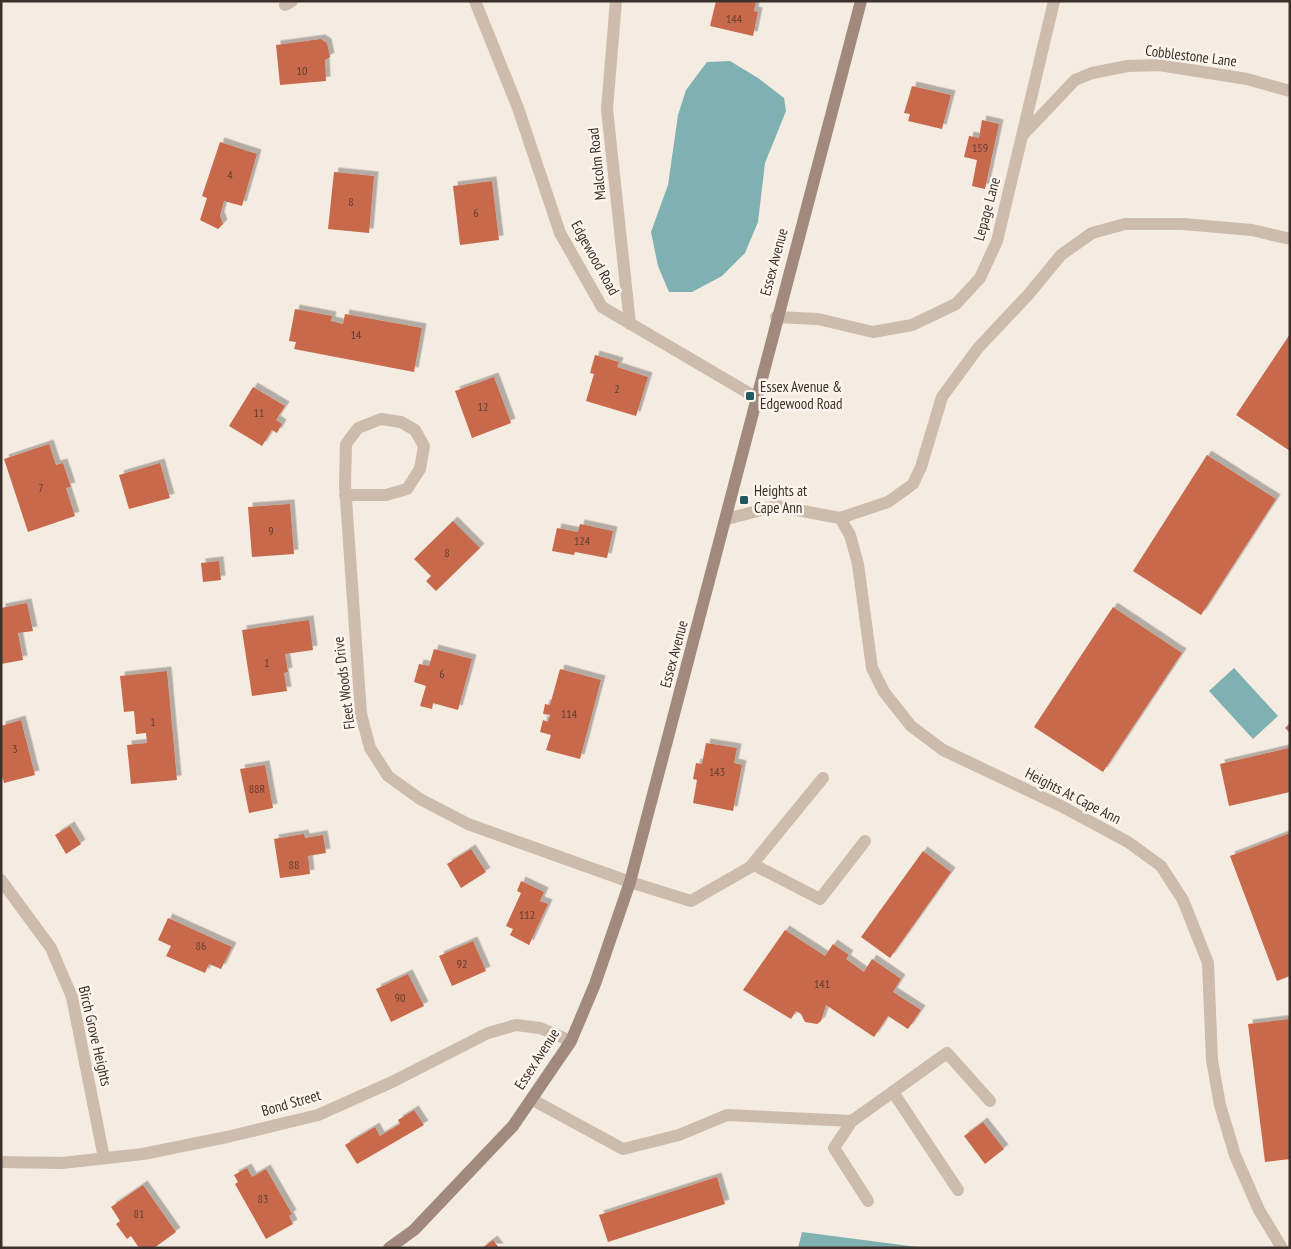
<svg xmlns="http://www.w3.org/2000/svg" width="1291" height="1249" font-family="'PT Sans Narrow',sans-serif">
<defs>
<filter id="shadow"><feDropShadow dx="4.5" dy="-4.5" stdDeviation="0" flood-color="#0004"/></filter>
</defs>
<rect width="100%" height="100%" fill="#f4ebe1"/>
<g fill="#7fb0b2">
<path d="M730,61L758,78L784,98L786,111L765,163L758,222L745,253L722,276L692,292H669L658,266L651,232L668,185L678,115L686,90L707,62Z"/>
<path d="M1234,668L1278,716L1253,739L1209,691Z"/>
<path d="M802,1232L925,1248H798Z"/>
</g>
<g fill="#c8694b" filter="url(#shadow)">
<path d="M716,1H756L754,11L758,12L753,36L710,26Z"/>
<path d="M321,39L327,43L330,57L325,60L326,81L280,85L276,45Z"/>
<path d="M912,86L951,95L942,129L908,121L910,114L904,113Z"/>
<path d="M982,120L999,124L985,189L972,186L977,160L964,157L969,136L979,138Z"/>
<path d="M220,142L257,154L242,206L224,201L220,216L223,224L218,229L200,220L207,198L202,196Z"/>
<path d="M334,172L374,176L369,233L328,229Z"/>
<path d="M492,181L499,240L460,245L453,186Z"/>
<path d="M295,309L332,316L331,321L343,324L345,314L422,328L414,372L294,349L296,342L289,341Z"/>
<path d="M1290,334V451L1236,415Z"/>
<path d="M595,355L619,362L617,367L648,377L636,416L586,401L594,374L590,373Z"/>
<path d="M494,377L511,423L472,438L455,391Z"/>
<path d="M253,387L285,406L276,420L282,424L277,433L272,430L262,446L229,426Z"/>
<path d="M49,444L56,465L63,463L71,487L66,488L75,516L28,532L4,459Z"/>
<path d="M1207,455L1276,499L1201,615L1133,571Z"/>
<path d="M160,463L170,498L129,509L119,475Z"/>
<path d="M290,504L294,554L252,557L248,507Z"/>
<path d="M453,521L480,548L436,591L426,581L431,576L414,559Z"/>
<path d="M580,524L613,531L607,558L575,552L574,555L552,551L557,528L578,532Z"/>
<path d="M219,561L221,580L203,582L201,563Z"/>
<path d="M27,603L33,631L18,633L23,660L1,664V608Z"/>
<path d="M1113,607L1182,653L1103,772L1034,727Z"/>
<path d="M309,620L313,650L285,654L288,672L284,673L287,691L252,696L242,630Z"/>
<path d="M434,649L472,659L458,710L433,703L432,709L420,706L426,686L414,682L419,664L429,666Z"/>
<path d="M560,669L601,680L580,759L546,750L551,735L540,732L543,720L548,722L550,715L543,714L545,704L550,705Z"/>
<path d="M167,671L177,780L131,784L127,745L147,743L146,733L136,734L134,711L124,712L120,676Z"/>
<path d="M21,720L35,775L4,783L1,772V726Z"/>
<path d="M1290,723V733L1285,728Z"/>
<path d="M706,743L737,748L734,763L742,765L733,811L693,803L697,780L693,779L696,763L702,764Z"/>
<path d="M1289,748L1290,792L1229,806L1220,764Z"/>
<path d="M265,765L273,808L249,813L240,769Z"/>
<path d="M70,826L81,844L66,854L55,835Z"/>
<path d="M1290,833V976L1277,981L1230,856Z"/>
<path d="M304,834L305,838L323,835L326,853L308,856L310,874L280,878L274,839Z"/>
<path d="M471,849L486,872L461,888L447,864Z"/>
<path d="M923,851L951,872L890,958L861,937Z"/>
<path d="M521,881L544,892L540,901L548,904L529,945L510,935L513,929L506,926L521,893L517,891Z"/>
<path d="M168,918L232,947L221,969L209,964L205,973L166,956L171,946L158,940Z"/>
<path d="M785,930L825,956L833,944L849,955L846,959L864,972L872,959L901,979L893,992L921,1010L908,1029L888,1016L874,1037L826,1005L821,1021L817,1024L805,1022L801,1014L796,1011L791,1019L743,990Z"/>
<path d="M473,941L486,971L452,986L439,956Z"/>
<path d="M408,974L424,1006L391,1022L376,989Z"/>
<path d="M1290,1019V1159L1265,1162L1248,1024Z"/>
<path d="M414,1110L424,1125L357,1164L345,1145L375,1127L380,1136L400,1124L398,1120Z"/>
<path d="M983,1122L1004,1149L985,1164L964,1136Z"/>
<path d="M247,1168L252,1177L266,1169L292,1214L289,1216L293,1224L266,1239L235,1184L238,1182L234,1175Z"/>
<path d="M717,1177L725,1204L608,1242L599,1215Z"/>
<path d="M143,1185L176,1232L154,1248H139L131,1236L127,1239L116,1224L120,1221L111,1207Z"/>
<path d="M493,1240L499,1248H482Z"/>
</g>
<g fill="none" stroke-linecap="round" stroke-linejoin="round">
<g stroke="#cdbbac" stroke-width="12">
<path d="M285,5L292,1"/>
<path d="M1022,136L1054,1"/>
<path d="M840,518L888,502L913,484L921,467L942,397L978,348L1028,295L1061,255L1092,233L1125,224H1183L1252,230L1290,239"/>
<path d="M751,866L823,778"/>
<path d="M630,882L691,901L754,865L820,899L865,841"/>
<path d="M893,1092L958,1190"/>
<path d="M531,1099L623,1149L679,1135L727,1115L852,1121L947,1053L990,1101"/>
<path d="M852,1121L834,1148L868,1201"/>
</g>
<g stroke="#cdbbac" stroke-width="12">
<path d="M475,1L518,108L560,233L602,307L757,398"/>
<path d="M616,1L607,109L630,324"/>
<path d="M776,317L818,319L873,332L912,325L956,304L980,278L997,241L1022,136L1075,80L1092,73L1128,66L1159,65L1247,79L1290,91"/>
<path d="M345,495H386L407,489L420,469L424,446L415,430L401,422L381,419L358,428L346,444L345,485L361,714L370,748L388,776L420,799L468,824L630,882"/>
<path d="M727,519L776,506L840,518L850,535L858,564L872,668L884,692L911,726L943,750L1061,806L1128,842L1161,866L1183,900L1208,963L1212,1060L1220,1105L1235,1155L1259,1210L1282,1248"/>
<path d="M1,880L51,948L72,997L104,1158"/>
<path d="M1,1162L62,1163L143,1154L227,1137L318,1115L392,1082L488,1033L516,1025L540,1028L571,1041"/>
</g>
<path stroke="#a18a7d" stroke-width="12" d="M389,1248L414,1230L513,1126L571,1041L595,984L630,882L861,1"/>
</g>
<g fill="#1f5a5e" stroke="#fbf5ee" stroke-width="2">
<rect x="745" y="391" width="10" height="10" rx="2.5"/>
<rect x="739" y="495" width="10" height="10" rx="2.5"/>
</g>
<g text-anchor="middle" stroke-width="5" stroke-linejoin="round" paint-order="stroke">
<g font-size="12" fill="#5e3e33">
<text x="734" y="23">144</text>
<text x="302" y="75">10</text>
<text x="980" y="152">159</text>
<text x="230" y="179">4</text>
<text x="351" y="206">8</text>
<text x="476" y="217">6</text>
<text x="356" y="339">14</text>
<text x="617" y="393">2</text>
<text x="483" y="411">12</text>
<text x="259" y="417">11</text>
<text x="41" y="492">7</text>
<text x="271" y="535">9</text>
<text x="582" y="545">124</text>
<text x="447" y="557">8</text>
<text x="267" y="667">1</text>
<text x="442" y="678">6</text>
<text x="569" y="718">114</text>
<text x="153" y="726">1</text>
<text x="15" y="753">3</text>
<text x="717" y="776">143</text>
<text x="257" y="793">88R</text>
<text x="294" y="869">88</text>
<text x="527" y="919">112</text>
<text x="201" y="950">86</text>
<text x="462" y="968">92</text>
<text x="822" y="988">141</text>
<text x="400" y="1002">90</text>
<text x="263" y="1203">83</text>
<text x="139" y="1218">81</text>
</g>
<g font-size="15" fill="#3b302b" stroke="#fbf5ee">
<text transform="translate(1191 56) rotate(7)" y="5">Cobblestone Lane</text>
<text transform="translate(597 164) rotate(-96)" y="5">Malcolm Road</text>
<text transform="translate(987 209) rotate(-75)" y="5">Lepage Lane</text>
<text transform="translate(595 258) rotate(61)" y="5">Edgewood Road</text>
<text transform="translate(774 262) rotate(-75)" y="5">Essex Avenue</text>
<text transform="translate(674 654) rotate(-75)" y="5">Essex Avenue</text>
<text transform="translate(344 683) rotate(-97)" y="5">Fleet Woods Drive</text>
<text transform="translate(1073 796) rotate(27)" y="5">Heights At Cape Ann</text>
<text transform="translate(95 1036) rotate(77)" y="5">Birch Grove Heights</text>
<text transform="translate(537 1059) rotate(-57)" y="5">Essex Avenue</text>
<text transform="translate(291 1103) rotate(-16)" y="5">Bond Street</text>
</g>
<g font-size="15" fill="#3b302b" stroke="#fbf5ee" text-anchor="start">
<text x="760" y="392">Essex Avenue &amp;<tspan x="760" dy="17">Edgewood Road</tspan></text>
<text x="754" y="496">Heights at<tspan x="754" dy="17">Cape Ann</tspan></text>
</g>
</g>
<rect width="1291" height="1249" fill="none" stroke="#3b302b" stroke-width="5"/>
</svg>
